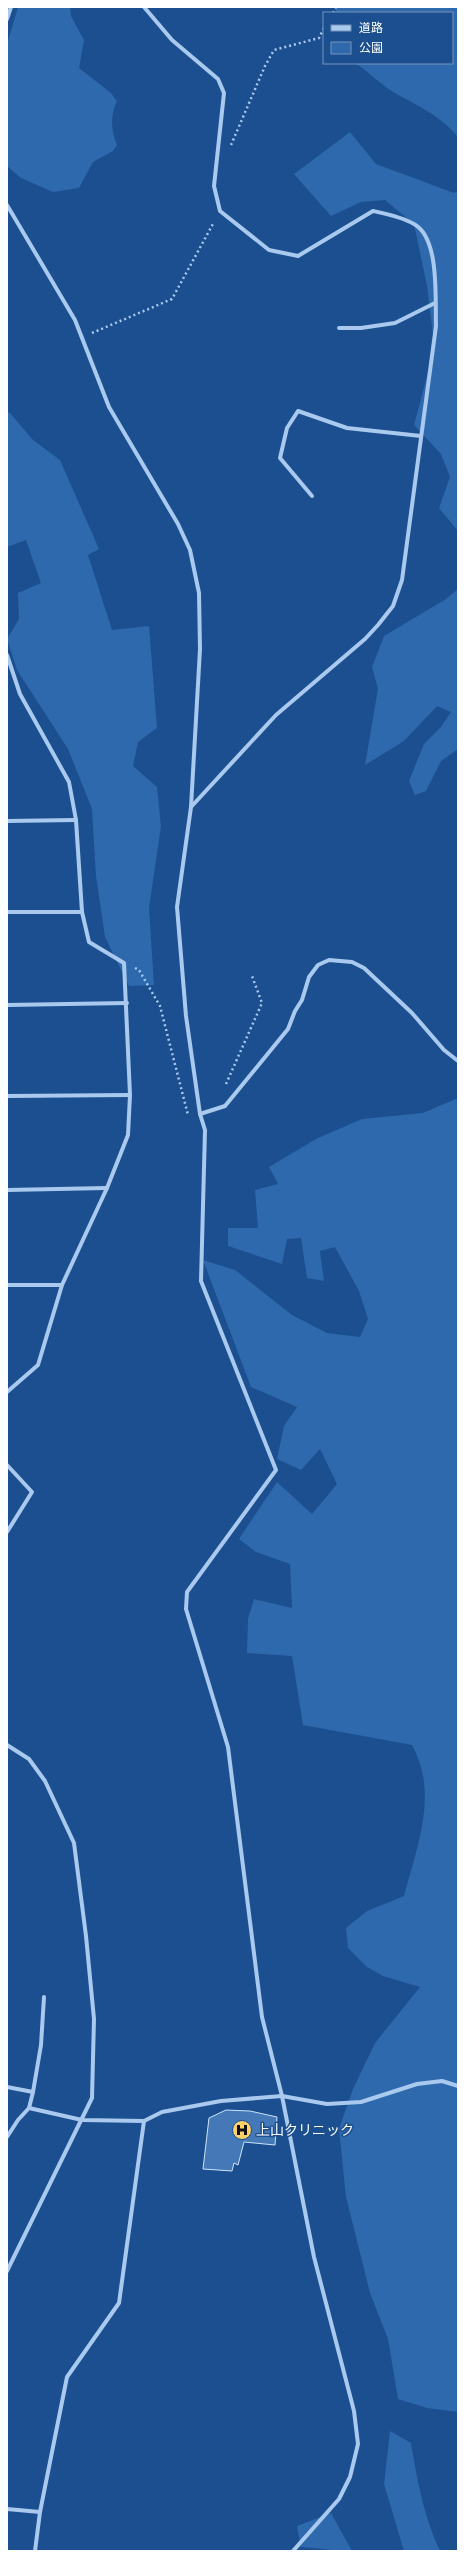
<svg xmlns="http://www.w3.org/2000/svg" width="465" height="2558" font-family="'Archivo Narrow','Noto Sans JP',sans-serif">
<rect width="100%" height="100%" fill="#1b4f8f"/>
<g fill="#2e69ad">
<path d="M18,7H70L71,16L84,40L79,68L111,93L117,101C110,115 111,130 117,145L113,151L93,162L79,188L53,192L21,178L7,166V44Z"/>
<path d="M335,7H458V137C441,116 418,106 395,93C381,85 369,72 355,63H452V13H336Z"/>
<path d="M350,132L376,164L454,193L458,191V531L439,508L450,477L441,454L414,425L431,361L433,335L427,286L414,224L385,200L361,202L331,216L294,174Z"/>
<path d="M7,412L10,413L33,440L60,460L99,549L88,555L112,630L149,626L157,728L138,742L133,766L157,787L161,826L149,908L154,985L129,986L105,937L96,876L92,809L68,749L17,670L7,639L19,619L18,593L41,583L26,540L7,547Z"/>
<path d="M458,589V749L441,761L426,791L415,795L409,781L424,744L441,727L451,712L437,706L404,741L365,765L378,689L372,667L384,636L446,599Z"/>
<path d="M458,1098V2412L427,2408L398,2399L388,2339L370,2293L346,2197L339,2129L353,2089L375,2043L420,1987L383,1976L367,1967L348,1948L346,1928L367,1911L404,1896C417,1846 439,1794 412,1745L303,1725L292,1656L247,1653L248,1619L254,1599L292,1608L290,1564L256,1552L239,1539L277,1482L312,1514L337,1484L320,1449L301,1470L277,1459L284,1426L297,1407L251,1387L203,1260L235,1270L292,1315L327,1333L360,1337L368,1319L359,1291L335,1247L320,1251L324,1281L307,1278L301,1238L287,1239L282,1264L228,1246V1228H258L255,1190L278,1184L269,1167L316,1139L362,1119L423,1113Z"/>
<path d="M390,2431L411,2443C417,2480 424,2517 440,2551H404L384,2484Z"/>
<path d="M331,2513L352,2551C334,2551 319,2548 301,2547L297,2526Z"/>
</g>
<path fill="#4478b7" stroke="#cfe3fa" d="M226,2110L250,2111L277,2117L275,2145L244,2142L238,2165L234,2163L232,2171L203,2169L209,2118Z"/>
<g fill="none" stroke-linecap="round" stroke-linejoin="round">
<g stroke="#a9c9ee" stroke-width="2.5" stroke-dasharray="2 3" stroke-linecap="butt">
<path d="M333,13L336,7"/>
<path d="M231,145L265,66L274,50L319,38L324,28"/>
<path d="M92,333L172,299L214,222"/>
<path d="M135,968L139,970L160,1006L188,1115"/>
<path d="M226,1084L262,1003L252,976"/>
</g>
<g stroke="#a9c9ee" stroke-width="4">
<path d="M144,7L172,40L218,79L224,93L214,186L220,211L269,250L298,256L373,211C387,214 402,217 414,224C440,238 435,299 436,326L402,580L393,606L378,625L365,639L276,715L191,807"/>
<path d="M7,19L11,7"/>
<path d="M7,205L75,320L109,407L178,524L190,550L199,593L200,649L191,807L177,907L186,1016L200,1114L205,1130L201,1281L276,1470L187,1592L186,1609L228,1747L262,2017L282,2096L314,2257L354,2411L358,2444L350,2477L339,2499L293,2551"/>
<path d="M339,328H361L395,323L435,303"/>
<path d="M312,496L280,458L287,428L298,411L347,428L421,436"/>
<path d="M7,655L20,694L69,782L76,820L82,912L89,942L124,963L130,1095L128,1135L107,1188L62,1285L38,1365L7,1392"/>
<path d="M7,821L76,820"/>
<path d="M7,912H82"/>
<path d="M7,1005L127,1003"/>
<path d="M7,1096L130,1095"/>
<path d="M200,1114L225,1106L288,1029L295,1011L302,1000L309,977L318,965L329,960L352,962L364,968L412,1013L444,1050L458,1061"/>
<path d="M7,1190L107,1188"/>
<path d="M7,1285H62"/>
<path d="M7,1465L32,1492L7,1532"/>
<path d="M7,1745L29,1759L45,1781L74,1843L86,1936L94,2019L92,2098L7,2271"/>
<path d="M7,2087L33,2092L29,2108"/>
<path d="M33,2092L41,2045L44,1997"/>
<path d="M7,2137L18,2120L29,2108L82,2120L144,2121L162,2112L221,2101L282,2096L327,2104L361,2102L417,2084L442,2081L458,2086"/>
<path d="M7,2509L40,2512"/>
<path d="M35,2551L40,2512L67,2377L119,2303L144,2121"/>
</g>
</g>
<defs>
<symbol id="hospital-disc" viewBox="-11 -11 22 22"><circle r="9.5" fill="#ffd166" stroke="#1b4f8f"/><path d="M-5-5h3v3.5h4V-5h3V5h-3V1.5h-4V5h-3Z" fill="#111"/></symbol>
</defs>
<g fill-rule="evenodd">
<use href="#hospital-disc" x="231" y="2119" width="22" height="22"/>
</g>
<g text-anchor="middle" stroke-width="3" stroke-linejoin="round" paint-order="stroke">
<g font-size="14" fill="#fff" stroke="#1b4f8f" text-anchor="start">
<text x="256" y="2135">上山クリニック</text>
</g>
</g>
<rect width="465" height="2558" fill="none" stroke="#ffffff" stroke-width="16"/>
<rect x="323" y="12" width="130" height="52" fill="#1b4f8f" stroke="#7695bc"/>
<rect x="331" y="25" width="20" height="6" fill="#a9c9ee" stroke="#7695bc"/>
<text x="359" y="32" font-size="12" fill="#ffffff">道路</text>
<rect x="331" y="42" width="20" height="12" fill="#2e69ad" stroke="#7695bc"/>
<text x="359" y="52" font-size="12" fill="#ffffff">公園</text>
</svg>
